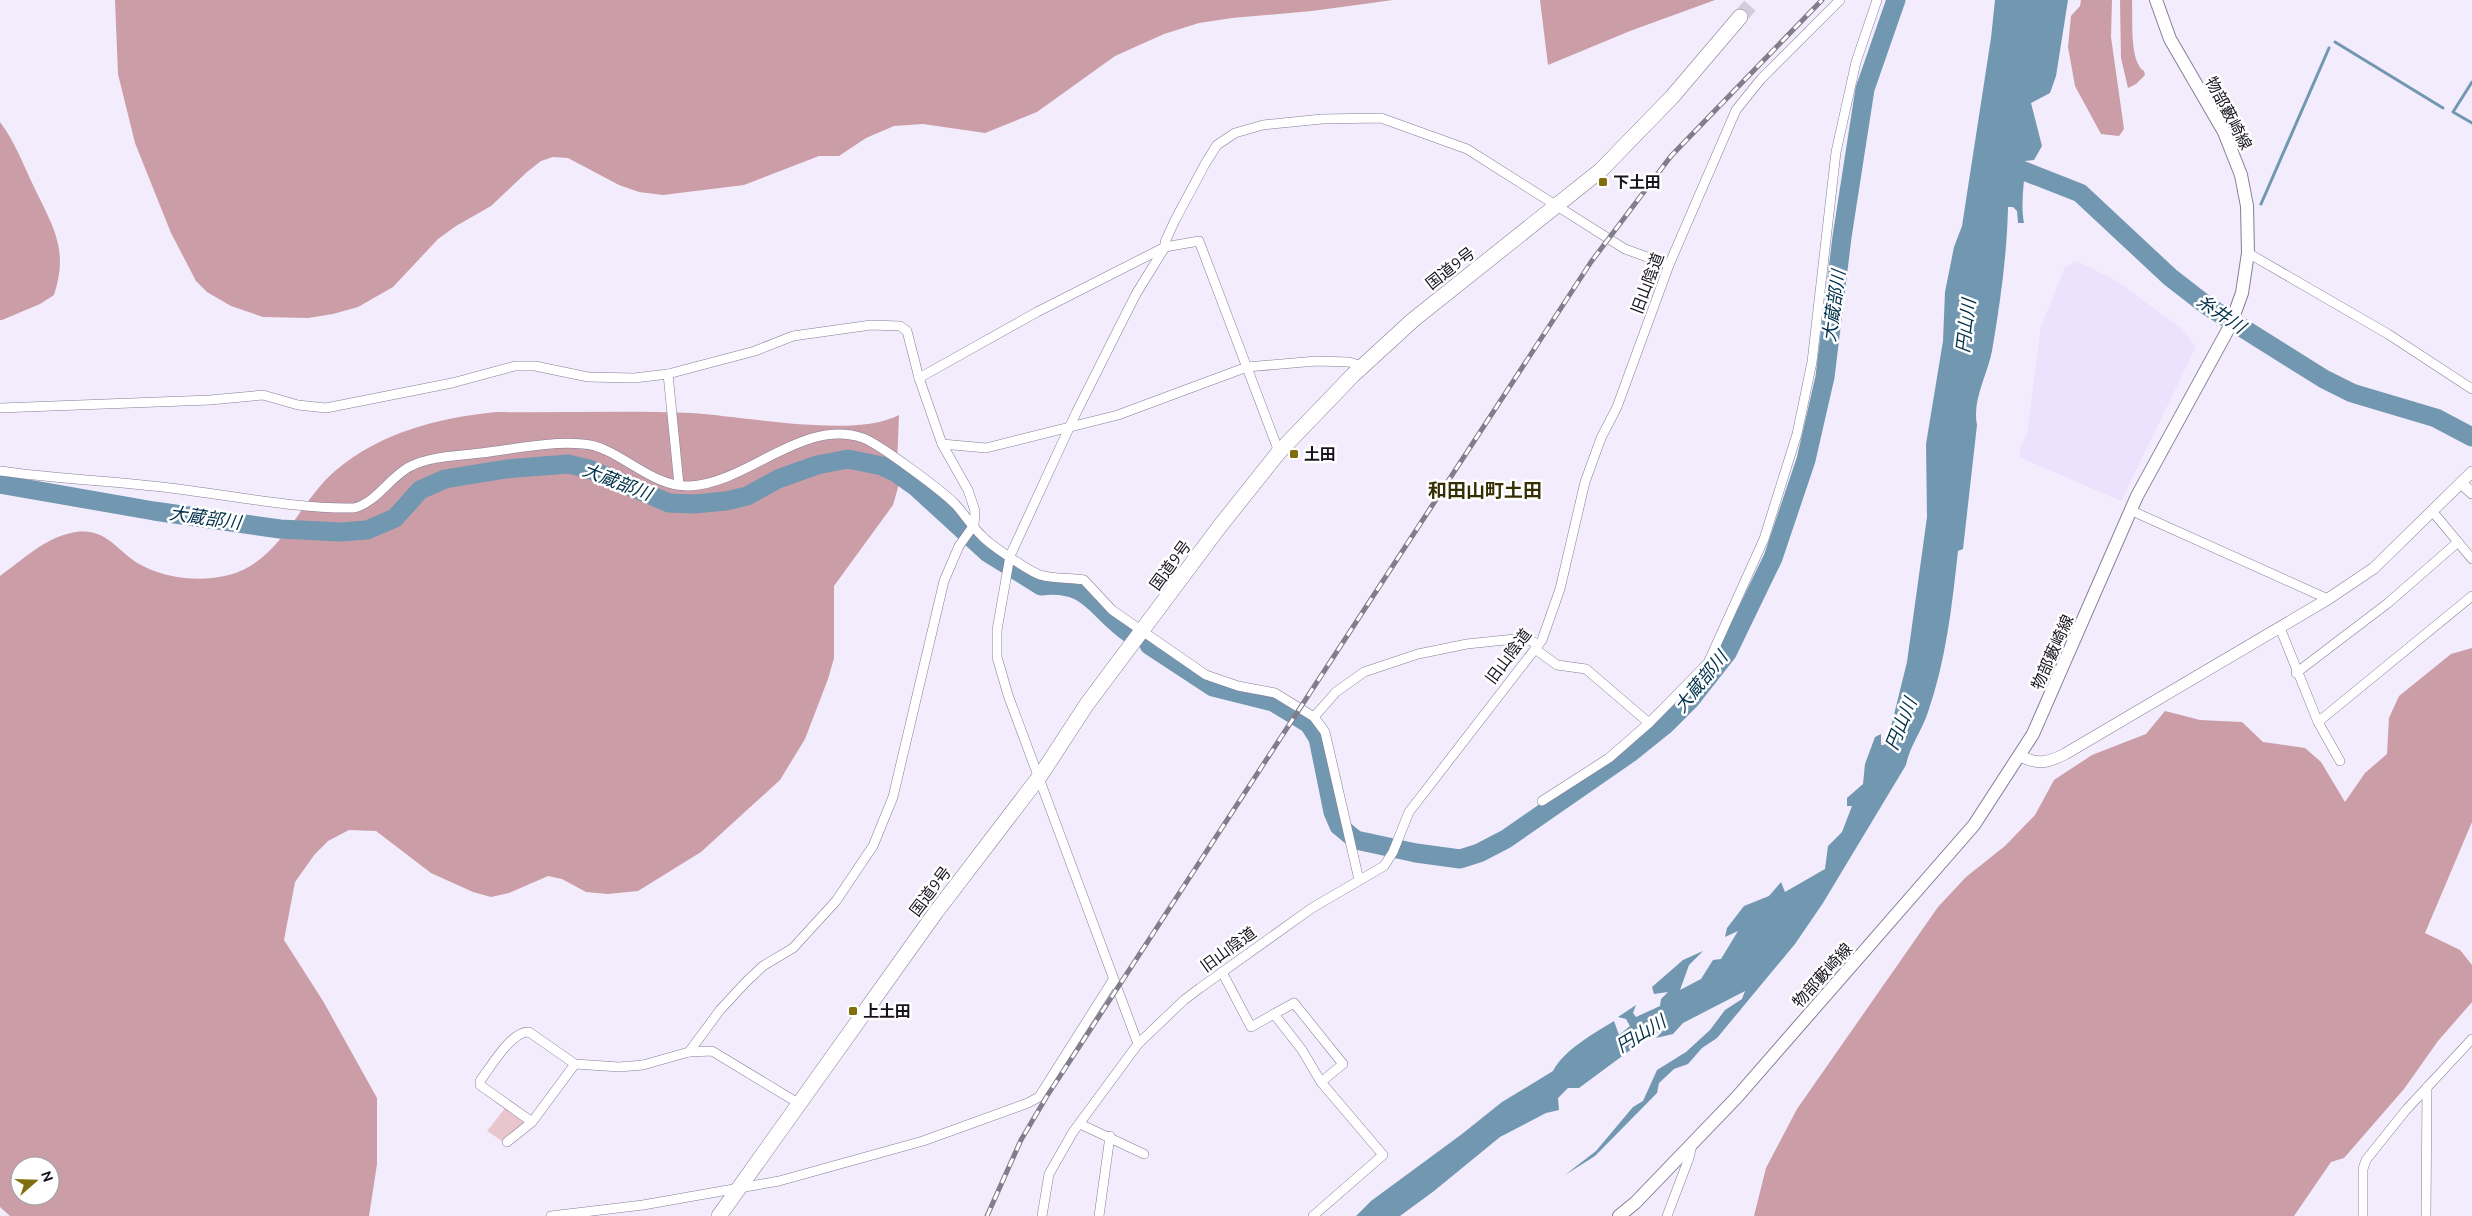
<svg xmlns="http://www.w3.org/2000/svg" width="2472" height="1216" font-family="Ubuntu,'Noto Sans JP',sans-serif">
<rect width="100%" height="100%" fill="#f2ecfd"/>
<path fill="#ece2fe" d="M2077,261L2115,280L2181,328L2196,347L2121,501L2019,457L2021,447L2027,433L2041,326L2065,267Z"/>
<path fill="#e9c6cd" d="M506,1107L526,1121L502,1141L487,1131Z"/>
<g fill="#ca9da7" fill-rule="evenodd">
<path d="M115,0H1393L1312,11L1232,18L1199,23L1164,34L1115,56L1037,112L985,133L923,124L894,126L866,138L839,156H819L744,185L663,195L639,192L619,185L568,158L553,157L541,161L527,172L491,206L456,226L438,239L393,287L358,307L333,314L308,318L263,317L231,306L207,292L196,281L171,233L135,143L118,74Z"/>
<path d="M1540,0H1715L1630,31L1548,65Z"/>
<path d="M2081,0H2112L2111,37L2124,129L2119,136L2101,134L2075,86L2068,47L2071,16L2080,6Z"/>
<path d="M2120,0H2132C2133,17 2129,62 2144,71L2145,75L2136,84L2128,88L2121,58Z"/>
<path d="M0,122C15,142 23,164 34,187C53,227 69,249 54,295L40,304L2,320H0Z"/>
<path d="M496,412C561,413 626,410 691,413C744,416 854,439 899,415L897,464L899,484L893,505L834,586V658L828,679L805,739L780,780L701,852L638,891L608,894L586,892L562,879L548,876L509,893L491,897L473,892L431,873L376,831L349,830L328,841L315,854L295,882L284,940L323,1001L377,1098V1164L369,1216H10L0,1207V576C21,561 45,538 71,533C108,525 116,553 143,566C168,579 202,582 229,575C281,561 297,504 335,471C381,432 438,418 496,412ZM20,1166H50V1196H20Z"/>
<path d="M2472,648V822L2425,933L2460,950L2472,965V1002L2438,1041L2404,1089L2344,1158L2331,1162L2294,1216H1754L1766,1168L1797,1109L1938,907L1966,877L2005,846L2035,815L2054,780L2092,755L2146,734L2165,711L2200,720L2242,722L2263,742L2305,748L2321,762L2345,802L2365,773L2387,754L2389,718L2399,696L2451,654Z"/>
</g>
<path fill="#7297b0" d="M1995,0H2068L2056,76L2050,93L2031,103L2042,146L2034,160L2025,161C2025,182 2020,202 2024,223H2018L2017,211L2013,207H2008C2007,256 2000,304 1992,351C1987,376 1972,400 1977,425L1963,549L1958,551C1952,606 1946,660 1928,712C1922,731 1910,745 1906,765L1823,903L1795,944L1717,1038L1702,1048L1688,1064L1674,1069L1659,1083L1657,1093L1595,1156L1565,1175L1596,1151L1633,1107L1643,1101L1657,1070L1686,1052L1710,1030L1725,1010L1742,999L1745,991L1683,1023L1673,1034L1656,1038L1663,1031L1652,1034L1579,1088H1568L1558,1098L1559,1110L1546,1113L1500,1137L1434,1191L1400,1216H1356L1371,1201L1462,1134L1502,1102L1553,1071C1565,1049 1593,1034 1614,1021L1619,1035L1630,1026L1626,1019L1618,1017L1636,1005L1633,1013L1636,1017L1660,1006L1661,999L1668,992L1654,994L1652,987L1683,960L1703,951L1689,965L1680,990L1701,979L1713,960L1721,959L1738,931L1725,937L1727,928L1744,906L1769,896L1781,882L1785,892L1825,869L1828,846L1842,832L1852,806H1847V798L1863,784L1865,764L1875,737L1881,734V745H1884L1891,727L1907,662L1927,517L1926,444L1943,341L1945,292L1954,247L1962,226L1991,38Z"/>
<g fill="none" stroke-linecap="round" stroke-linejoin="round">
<g stroke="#7297b0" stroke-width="3">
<path d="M2335,42L2443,108"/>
<path d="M2472,82L2453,112L2472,123"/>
<path d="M2261,204L2329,48"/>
</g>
<g stroke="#7297b0" stroke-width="19">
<path d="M2001,162L2080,193L2170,277L2206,305L2324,379L2352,393L2436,418L2472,437"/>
<path d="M0,484L154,511L280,529L340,532L367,530L395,518L420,490L445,479L506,469L568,464L589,469L669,503L694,504L726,501L747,496L778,479L817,465L848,459L882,466L895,472L916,487L988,553L1041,586C1089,580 1095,609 1129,633"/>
<path d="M1149,645L1213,687L1273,702L1309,724L1318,738L1333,812L1339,826L1356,840L1416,853L1460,859L1479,853L1506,839L1630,753L1666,724L1691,699L1727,653L1773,558L1806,460L1825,377L1842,237L1865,89L1896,0"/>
</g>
<path stroke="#d1ccdc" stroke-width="15" stroke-dasharray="15 8" stroke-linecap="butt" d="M1740,17L1755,0"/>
<defs>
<g id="minor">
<path d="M2248,253L2388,334L2472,389"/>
<path d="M668,374L679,485"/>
<path d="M919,378L1037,312L1165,247L1199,241L1279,452"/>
<path d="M0,408L210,400L263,395L298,405L326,408L452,383L515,366H535L588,377L634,378L668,374L755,351L793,336L871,325L900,326L907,331L919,378L942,444L968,490L975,511L974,525L959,546L944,581L893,797L873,846L836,901L793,948L763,966L746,982L720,1010L689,1052"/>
<path d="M942,444L986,448L1118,415L1247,367L1317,361L1349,362L1362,366"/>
<path d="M0,471C56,479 113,481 170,488C229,495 296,509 354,508C377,502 389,478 409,467C430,456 458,456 481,453C515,449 549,441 583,444C618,446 649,487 689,486C747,484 803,417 863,438C879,444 943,491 956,505C965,515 972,527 982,536C990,545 1029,571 1040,575C1053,579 1071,578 1084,580L1112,610L1206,675L1238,686L1275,693L1314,717L1325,732L1359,880"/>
<path d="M2132,511L2328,599"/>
<path d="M2433,512L2472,559"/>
<path d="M2280,628L2318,722L2340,761"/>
<path d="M1535,649L1557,665L1586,669L1649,723L1708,663L1764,539L1797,434L1812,362L1836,152L1856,62L1877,0"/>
<path d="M2296,673L2388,603L2458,542"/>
<path d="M1314,717L1336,692L1364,672L1418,654L1467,644L1524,638L1538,644"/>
<path d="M2318,722L2472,596"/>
<path d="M1542,801L1609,758L1649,723"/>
<path d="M1222,972L1251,1027L1274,1014L1302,1050L1321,1082L1383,1155L1313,1216"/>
<path d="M1274,1014L1294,1003L1343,1064L1321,1082"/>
<path d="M1138,1044L1008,695L997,657V630L1010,556L1076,413L1136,294L1165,247V242L1175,220L1205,164L1217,145L1235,133L1263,125L1322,119L1381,118L1467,149L1625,249L1669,265"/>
<path d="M532,1122L480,1085V1081C490,1068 512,1030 529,1032L575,1064L619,1067L643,1065L689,1052L712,1051L798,1103"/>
<path d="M1080,1124L1144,1154"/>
<path d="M507,1142L532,1122L575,1064"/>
<path d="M551,1216L643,1205L779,1181L923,1141L1028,1103L1039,1097L1113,980"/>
<path d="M1042,1216L1049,1174L1073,1132L1138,1044L1184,1000L1200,988L1312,908L1384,866L1393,852L1409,812L1542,640L1560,589L1585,482L1601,438L1617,407L1669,265L1736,110L1761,79L1840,0"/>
<path d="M1099,1216L1110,1136"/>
<path d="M1667,1216L1689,1158L1692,1144"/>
<path d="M2363,1216V1169L2366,1160L2406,1110L2472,1039"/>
<path d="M2426,1216L2427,1087"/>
</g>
<g id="tertiary">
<path d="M2461,483L2472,493"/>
<path d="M2020,756C2038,765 2047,763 2065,754L2328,599L2374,568L2472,472"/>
</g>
<path id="secondary" d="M1619,1216L1635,1203L1737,1097L1974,825L2033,734L2137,496L2230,326L2242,293L2248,253L2247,206L2241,175L2224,132L2170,39L2156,0"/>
<path id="trunk" d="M719,1216L936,912L1040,776L1087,704L1220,526L1279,452L1353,375L1413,320L1601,170L1672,97L1740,17"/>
</defs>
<use href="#minor" stroke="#867d96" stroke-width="10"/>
<use href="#tertiary" stroke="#867d96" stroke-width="12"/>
<use href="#secondary" stroke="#867d96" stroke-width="14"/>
<use href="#trunk" stroke="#867d96" stroke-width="16"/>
<use href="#minor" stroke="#fff" stroke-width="9"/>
<use href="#tertiary" stroke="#fff" stroke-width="11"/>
<use href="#secondary" stroke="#fff" stroke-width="12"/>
<use href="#trunk" stroke="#fff" stroke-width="15"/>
<defs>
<path id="rail" d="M987,1216L1021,1140L1047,1096L1591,262L1671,156L1822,0"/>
</defs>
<use href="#rail" stroke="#827d8a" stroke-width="5"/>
<use href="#rail" stroke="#fff" stroke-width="3" stroke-dasharray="9" stroke-linecap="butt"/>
</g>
<g fill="#806f0e" stroke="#fff" stroke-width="2">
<rect x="1598" y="177" width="10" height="10" rx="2.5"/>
<rect x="1289" y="449" width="10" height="10" rx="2.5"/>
<rect x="848" y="1006" width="10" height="10" rx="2.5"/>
</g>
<g text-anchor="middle" stroke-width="5" stroke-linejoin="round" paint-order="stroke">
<g font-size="16" fill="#18141e" stroke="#fff">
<text transform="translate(2229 113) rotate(62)" y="6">物部藪崎線</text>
<text transform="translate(1450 268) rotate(-38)" y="6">国道9号</text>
<text transform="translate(1647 283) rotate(-69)" y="6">旧山陰道</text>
<text transform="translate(1170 565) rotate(-54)" y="6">国道9号</text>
<text transform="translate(2052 652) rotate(-66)" y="6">物部藪崎線</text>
<text transform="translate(1508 656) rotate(-53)" y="6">旧山陰道</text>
<text transform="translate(930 891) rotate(-53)" y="6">国道9号</text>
<text transform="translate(1228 949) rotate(-36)" y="6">旧山陰道</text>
<text transform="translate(1822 975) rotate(-48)" y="6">物部藪崎線</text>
</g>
<g font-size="16" font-weight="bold" fill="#18141e" stroke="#fff" text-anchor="start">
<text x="1613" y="188">下土田</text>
<text x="1304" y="460">土田</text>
<text x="863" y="1017">上土田</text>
</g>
<g font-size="18" font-style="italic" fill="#00304a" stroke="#fff">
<text transform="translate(1834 306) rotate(-82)" y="6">大蔵部川</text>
<text transform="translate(2221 314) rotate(34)" y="6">糸井川</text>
<text transform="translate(1966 326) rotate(-83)" y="6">円山川</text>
<text transform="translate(617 482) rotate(21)" y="6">大蔵部川</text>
<text transform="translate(205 518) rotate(8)" y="6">大蔵部川</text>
<text transform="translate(1701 682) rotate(-51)" y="6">大蔵部川</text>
<text transform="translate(1901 724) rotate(-68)" y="6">円山川</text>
<text transform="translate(1641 1034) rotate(-31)" y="6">円山川</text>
</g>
<g font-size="19" font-weight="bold" fill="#362e03" stroke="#fff">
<text x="1485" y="497">和田山町土田</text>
</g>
</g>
<g transform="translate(35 1181) rotate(70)"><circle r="24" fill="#ffffff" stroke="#a3a1a5"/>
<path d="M0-4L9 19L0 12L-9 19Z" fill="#806f0e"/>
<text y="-8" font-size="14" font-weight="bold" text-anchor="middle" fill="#18141e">N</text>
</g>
</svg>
